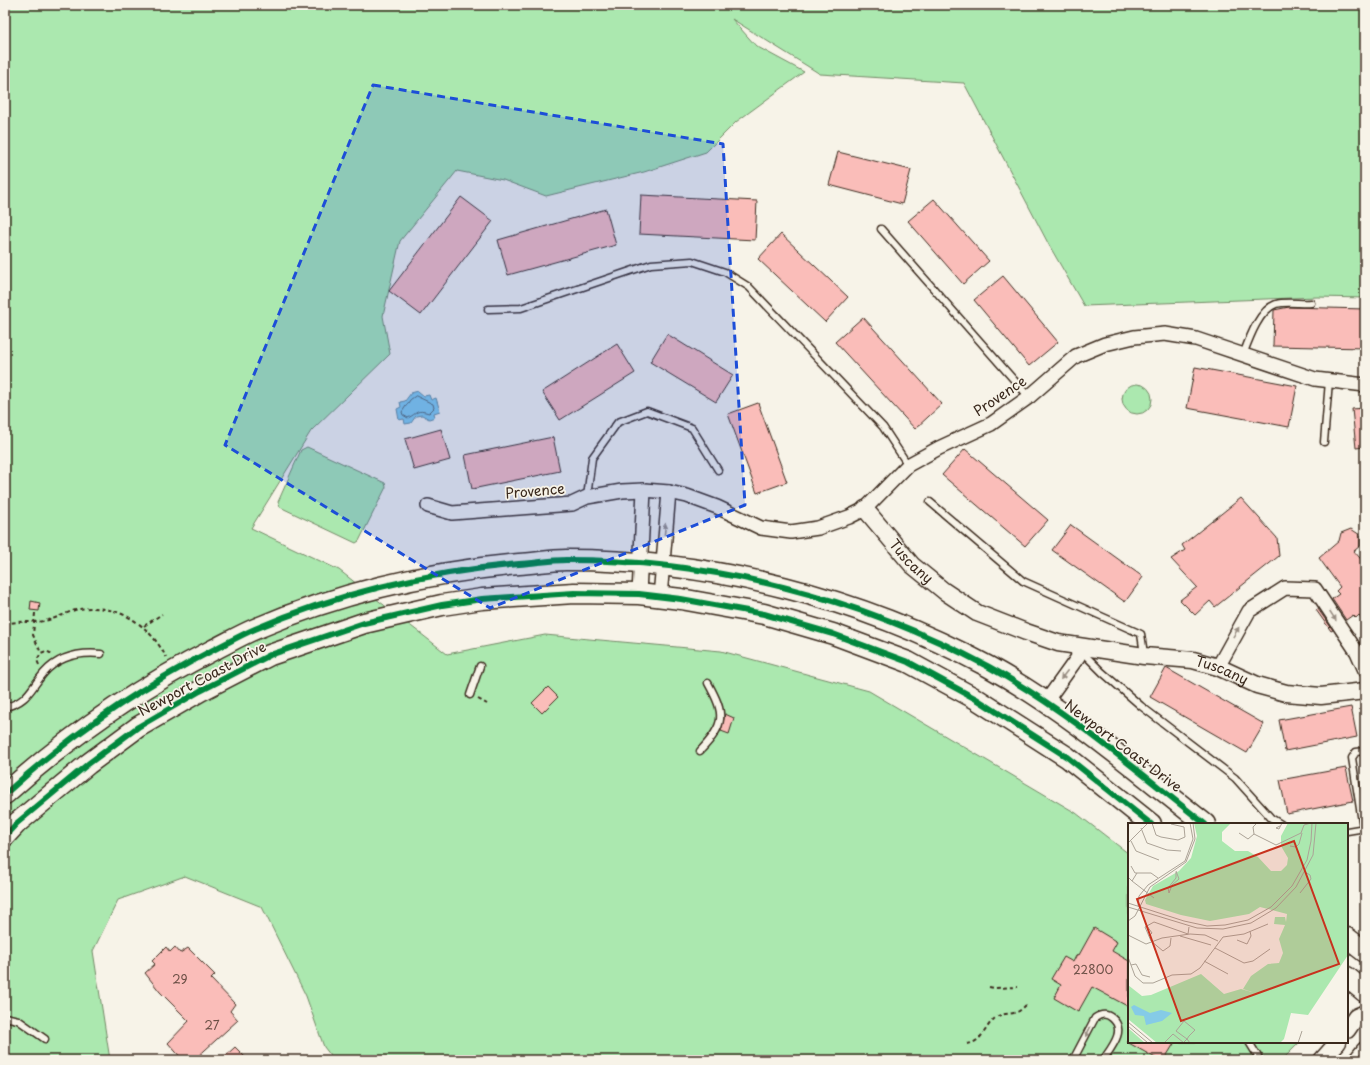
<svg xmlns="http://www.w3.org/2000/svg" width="1370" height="1065" font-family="'Playpen Sans',sans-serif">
<rect width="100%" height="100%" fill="#f7f3e8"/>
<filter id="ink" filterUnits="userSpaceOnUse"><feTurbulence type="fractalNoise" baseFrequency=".025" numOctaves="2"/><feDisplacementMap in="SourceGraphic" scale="8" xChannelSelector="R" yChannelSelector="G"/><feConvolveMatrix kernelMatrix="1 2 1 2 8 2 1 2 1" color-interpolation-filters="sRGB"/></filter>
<g filter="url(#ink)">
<g fill="#abe8af" stroke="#738966">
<path d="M5,5H1365V298L1317,297L1084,306L1049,245L964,83L820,74L732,19L756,46L804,72L736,122L706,152L644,172L546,196L503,180L457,171L400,241L383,316L390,354L311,431L251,528L339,570L447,654L545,635L721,651L869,691L1076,813L1129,854V1042H1300L1282,1060H334L324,1047L306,996L262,907L185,876L118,900L93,951L110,1060H5Z"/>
<circle cx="1137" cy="399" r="15"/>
<path d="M307,447L385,483L386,487L359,541L356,543L280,507L278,502L301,450Z"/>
</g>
<path fill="#85cbe7" stroke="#678b97" d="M418,391L424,396L429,395L431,400L436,398L440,411L434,413L435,417L429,419L422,415L416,416L411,423L405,424L404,419L399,420L397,409L401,407L400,402L405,401L411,393Z"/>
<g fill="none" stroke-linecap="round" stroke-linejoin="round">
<path stroke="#596a6e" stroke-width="1" d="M416,396L433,404L434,408L429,413C416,409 418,413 408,418L403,415L402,412L410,400Z"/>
</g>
<g fill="#fabdb9" stroke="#3b2a1e">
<path d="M838,152L911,170L902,204L829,185Z"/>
<path d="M641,195L757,201L755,240L639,234Z"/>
<path d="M461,197L493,221L421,315L389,291Z"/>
<path d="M934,199L989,261L963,284L908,221Z"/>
<path d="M606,209L616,245L508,275L498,240Z"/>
<path d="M781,234L848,297L825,322L758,259Z"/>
<path d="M1003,276L1058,342L1029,366L974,300Z"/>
<path d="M1289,307L1365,309V348L1273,346L1274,310Z"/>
<path d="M863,317L942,404L915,429L835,342Z"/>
<path d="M667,334L733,375L716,402L650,362Z"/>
<path d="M617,344L635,373L560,420L542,392Z"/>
<path d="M1195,367L1297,386L1289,427L1187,408Z"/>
<path d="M758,403L787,482L757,493L728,414Z"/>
<path d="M1365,408V447L1356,448L1352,409Z"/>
<path d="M441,429L450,460L414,470L405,439Z"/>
<path d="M553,437L560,471L472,489L465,455Z"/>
<path d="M965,449L1048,520L1025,546L942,475Z"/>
<path d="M1241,498L1277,538L1279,556L1215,607L1210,601L1195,615L1180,600L1197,587L1171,559L1185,550L1182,545Z"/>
<path d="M1071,525L1143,577L1125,602L1052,550Z"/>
<path d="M1351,529L1360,535V546L1354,551L1365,564V622L1359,615L1356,618L1353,615L1346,620L1332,599L1339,594L1336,591L1340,587L1319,558L1339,541L1341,533Z"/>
<path d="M31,601L40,603L39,611L30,610Z"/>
<path d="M1318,609L1333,630L1331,631L1316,610Z"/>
<path d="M1166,668L1264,724L1247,753L1150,697Z"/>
<path d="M548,687L558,697L542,713L532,703Z"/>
<path d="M1351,707L1357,737L1285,751L1279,720Z"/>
<path d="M725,714L734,718L729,734L721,731Z"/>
<path d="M1346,768L1353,801L1287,814L1280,780Z"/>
<path d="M1094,928L1117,942L1112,951L1129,961V1007L1092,987L1078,1012L1054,998L1061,985L1051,979L1064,957L1073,962L1077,954L1079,955Z"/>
<path d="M166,947L170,952L175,947L180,953L188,948L215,975L211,979L235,1004L230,1011L238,1020L194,1060H183L168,1043L189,1021L160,992L145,973L155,964L152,961Z"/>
<path d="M1127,1042H1175L1164,1060H1159Z"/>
<path d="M235,1047L248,1060H221Z"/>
</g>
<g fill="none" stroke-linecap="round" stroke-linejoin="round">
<defs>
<g id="service">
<path d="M881,229L1029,397"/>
<path d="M488,309L521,308L651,264L692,261L725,272L749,287L883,427L908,465"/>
<path d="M1243,355C1249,339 1259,310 1276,304C1286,301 1301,304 1311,303"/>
<path d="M1324,442L1329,381"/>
<path d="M587,497L592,458L618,422L647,411L692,428L718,470"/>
<path d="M930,502L1023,581L1141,634L1144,654"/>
<path d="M1080,650L1102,672L1141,706L1235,778L1271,818L1281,824"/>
<path d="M470,695L480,666"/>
<path d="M5,707C28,702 30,689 44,673C59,656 79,652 101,654"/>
<path d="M700,751C726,724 725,714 708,683"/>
<path d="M1363,828L1352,758L1356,752L1365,751"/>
<path d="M1347,831L1365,828"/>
<path d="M5,1017L18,1020L45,1039"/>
<path d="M1249,1042L1260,1060"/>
<path d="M1073,1060L1095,1018C1101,1014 1106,1013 1112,1018C1127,1030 1111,1048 1103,1060"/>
</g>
<g id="minor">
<path d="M428,506L452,513L572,504L587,497L622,491L644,490L669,492L687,496L717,507L761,528L791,532L818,528L849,517L865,509L908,465L939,448L991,424L1029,397L1076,356L1105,344L1134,337L1165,334L1196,339L1315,379L1365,385"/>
<path d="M639,594L644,490"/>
<path d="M660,597L669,492"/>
<path d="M1218,667L1249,611L1285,588L1315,589L1357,652L1365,670"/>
<path d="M1045,703L1078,657L1077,646"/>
</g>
<g id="tertiary">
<path id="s1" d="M865,509L912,565L944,591L977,613L1026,632L1058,643L1144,656L1193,660L1218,667L1257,685L1286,693L1321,696L1365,691"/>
<path d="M1347,1030L1356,1017L1365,1013"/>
<path d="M1322,1060L1338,1042"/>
<path d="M1357,1060L1365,1050"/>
</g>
<g id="primary">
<path d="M5,794C68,737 137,689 213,650C227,643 241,635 255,629C339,593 429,572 519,564C535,563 551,560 566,560C713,560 859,597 989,667C1067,710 1135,769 1205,824"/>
<path d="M5,836L17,823L88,764L138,727L200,691L270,655L364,623L442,605L482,599L574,593L639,594L681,599L764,614L833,634L908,662L978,700L1067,757L1151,824"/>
<path d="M1347,938L1365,952"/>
<path d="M1347,977L1365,992"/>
</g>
</defs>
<use href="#service" stroke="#3b2a1e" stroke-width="9"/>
<use href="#minor" stroke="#3b2a1e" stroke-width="16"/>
<use href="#tertiary" stroke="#3b2a1e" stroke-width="19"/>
<use href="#primary" stroke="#3b2a1e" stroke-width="23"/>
<g stroke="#3b2a1e" stroke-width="2" stroke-dasharray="4 3" stroke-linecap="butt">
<path d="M35,613L33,635L41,653"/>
<path d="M5,625C18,619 31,624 44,621C56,619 67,612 79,609C118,603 149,624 166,657"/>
<path d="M144,626L162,614"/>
<path d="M39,665L37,660L41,653L46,651L52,654"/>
<path d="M478,699L487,704"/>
<path d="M989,987L995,988L1018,987"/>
<path d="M967,1044C982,1042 984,1029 993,1020C1001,1011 1010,1016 1019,1011C1021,1010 1024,1007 1026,1005"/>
</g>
<use href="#service" stroke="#f7f3e8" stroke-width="6"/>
<use href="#minor" stroke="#f7f3e8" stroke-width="13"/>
<use href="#tertiary" stroke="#f7f3e8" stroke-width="16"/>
<use href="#primary" stroke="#f7f3e8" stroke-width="20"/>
<defs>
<g id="cycleway">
<path d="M5,794C68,737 137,689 213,650C227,643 241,635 255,629C339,593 429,572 519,564C535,563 551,560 566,560C713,560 859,597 989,667C1067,710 1135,769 1205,824"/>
<path d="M5,836L17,823L88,764L138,727L200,691L270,655L364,623L442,605L482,599L574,593L639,594L681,599L764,614L833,634L908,662L978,700L1067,757L1151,824"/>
</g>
</defs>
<use href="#cycleway" stroke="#f7f3e8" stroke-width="8"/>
<use href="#cycleway" stroke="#00873e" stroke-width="6"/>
</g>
<defs><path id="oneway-solid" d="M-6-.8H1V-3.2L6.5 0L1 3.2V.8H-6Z"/></defs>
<g fill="#998e83">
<use href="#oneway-solid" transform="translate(665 529) rotate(-84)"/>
<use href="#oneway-solid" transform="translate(1333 616) rotate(57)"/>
<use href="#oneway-solid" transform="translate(1236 632) rotate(-59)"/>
<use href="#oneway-solid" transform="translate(1064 675) rotate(127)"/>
<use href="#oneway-solid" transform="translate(1088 1032) rotate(115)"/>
</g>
</g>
<path fill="#1d4ed8" fill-opacity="0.2" stroke="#1d4ed8" stroke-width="3" stroke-dasharray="8 5" stroke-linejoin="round" d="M373,85L723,144L745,505L490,608L225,445Z"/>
<g text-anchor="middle" stroke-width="3.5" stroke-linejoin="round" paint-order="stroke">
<g font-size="12" fill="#6b4f45">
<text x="1093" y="974">22800</text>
<text x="180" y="984">29</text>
<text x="212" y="1030">27</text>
</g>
<g font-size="14" fill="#3b2a1e" stroke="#f7f3e8">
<text transform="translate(1000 396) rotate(-34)" y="5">Provence</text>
<text transform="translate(535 491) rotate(-5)" y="5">Provence</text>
<text dy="5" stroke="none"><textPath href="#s1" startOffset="70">Tuscany</textPath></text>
<text dy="5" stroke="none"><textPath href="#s1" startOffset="407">Tuscany</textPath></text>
<text transform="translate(202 679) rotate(-28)" y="5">Newport Coast Drive</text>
<text transform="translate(1123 746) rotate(37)" y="5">Newport Coast Drive</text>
</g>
</g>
<g transform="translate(1128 823)">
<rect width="220" height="220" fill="#f7f3e8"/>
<path d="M66,0H103L94,9V18L107,28H120L130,34L143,48H153L159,42L160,35L153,23V13L160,0H220V132L180,192L163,190L156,216L152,220H29L0,196V162L14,173L23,172L73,151L96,171L113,166L124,169L115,166L123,153L140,141L151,140L155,130L151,116L157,102L146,101L147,94H157L158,99L159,91L132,84L121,91L82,98L53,92L18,81L17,77L25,63L51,48L63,35L69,13ZM0,205L17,220H0Z" fill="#abe8af"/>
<path d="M6,182L22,190L33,187L44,190L34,198L18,202L16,193L7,192L3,184Z" fill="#85cbe7"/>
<path fill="none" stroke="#aca397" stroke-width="1" d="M24,0L28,12L33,14L50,17L57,14L56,4L43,1M129,0L125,4L126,11L148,22L173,10L176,2L183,0M152,3L148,5L151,6L154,0M13,5L19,20L39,27L53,28M111,10L120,16L126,11M3,18L8,28L31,37M0,20L20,0M162,23L168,24L171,21L174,10M3,43L7,50H23L30,55M0,54L4,58L9,50M4,58L26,75M41,70L44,62L51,56L48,48M41,70L40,65L48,55V49M172,70L183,56L182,52L177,49M0,80L56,98L79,103L97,102L120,97L143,84L164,63L179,37L183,18L184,0M10,83L11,73L20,62L57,38L65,16L62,0M0,84L69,105L95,106L123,100L148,85L168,64L185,32L188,0M0,98L7,93L22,64L58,39L67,16L65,0M19,103L24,110L21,113M0,112L18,121L34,115L62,111L77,112L90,118M52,113L83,122M43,115L42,123L35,128L23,118L17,104L26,99L60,111L61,104M109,117L119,121L123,113L122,108M87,125L116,140L125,138L142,126M0,134L7,153L15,160H25L44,152L63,151L72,145L95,114L116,111L140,101M76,138L100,151M3,142L8,141L14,152L22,154M0,199L25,220M0,203L20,220M36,220L45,211L56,220M56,220V219L59,216L61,213L67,207L56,198L48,208L59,216L62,220M170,220L174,208"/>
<path fill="#c8321e" fill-opacity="0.15" stroke="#c8321e" stroke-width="2" d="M166,18L211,141L53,198L9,76Z"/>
<rect width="220" height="220" fill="none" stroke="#3b2a1e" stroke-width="2"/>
</g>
<rect width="1370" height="1065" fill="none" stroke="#f7f3e8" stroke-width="20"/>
<rect x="10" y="10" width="1350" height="1045" fill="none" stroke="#3b2a1e" stroke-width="1.5" filter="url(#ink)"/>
</svg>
